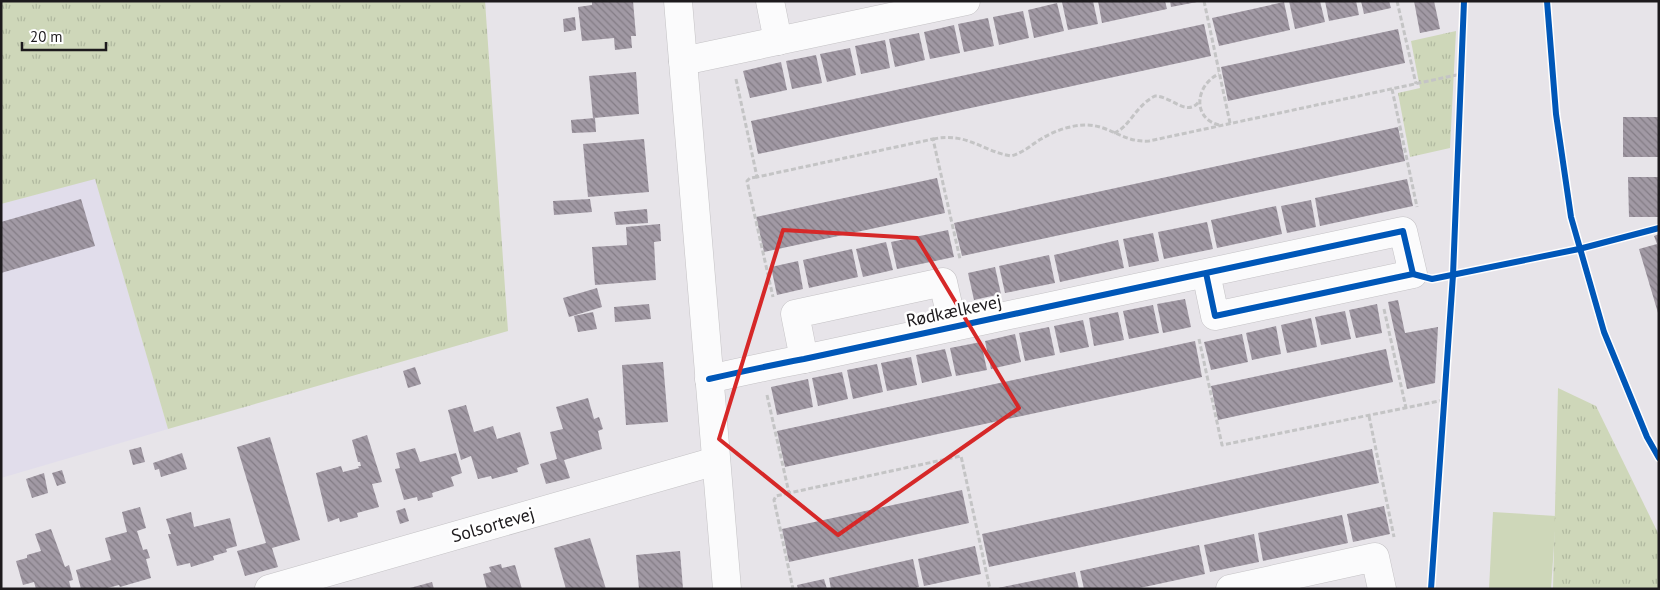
<svg xmlns="http://www.w3.org/2000/svg" width="1660" height="590" font-family="'PT Sans',sans-serif">
<defs>
<pattern id="park-tufts" width="24" height="20" patternUnits="userSpaceOnUse" patternTransform="scale(1.25)"><rect width="24" height="20" fill="#ced7b9"/><path d="M3 7l-1-3M5 7V3M7 7l1-3M15 17l-1-3M17 17v-4M19 17l1-3" fill="none" stroke="#b0b89f"/></pattern>
<pattern id="building-back-hatch" width="6" height="6" patternUnits="userSpaceOnUse" patternTransform="scale(1.25)"><rect width="6" height="6" fill="#a199a4"/><path d="M-1 5l2 2M0 0l6 6M5-1l2 2" fill="none" stroke="#837c85"/></pattern>
</defs>
<rect width="100%" height="100%" fill="#e7e4e9"/>
<path fill="#e1ddeb" d="M95,178L168,429L1,478V204Z"/>
<path fill="#ced7b9" d="M1493,512L1556,516L1551,589H1489Z"/>
<g fill="url(#park-tufts)">
<path d="M1,1H485L508,331L168,429L95,179L1,204Z"/>
<path d="M1456,31L1450,148L1410,157L1398,93L1420,88L1411,41Z"/>
<path d="M1558,388L1596,406L1659,535V589H1553Z"/>
</g>
<g fill="url(#building-back-hatch)">
<path d="M592,1H633L636,36H631L632,48L615,50L614,38L582,41L578,7L592,5Z"/>
<path d="M1067,1H1093L1098,24L1068,30L1062,2Z"/>
<path d="M1098,1H1165L1167,9L1102,23Z"/>
<path d="M1170,1H1197V2L1171,7Z"/>
<path d="M1289,1H1320L1325,22L1295,29Z"/>
<path d="M1325,1H1356L1359,15L1329,21Z"/>
<path d="M1361,1H1389L1391,8L1364,14Z"/>
<path d="M1414,1H1434L1440,29L1420,33Z"/>
<path d="M1284,2L1290,30L1219,46L1212,18Z"/>
<path d="M1057,3L1064,31L1034,38L1028,10Z"/>
<path d="M1023,11L1029,38L999,45L993,17Z"/>
<path d="M575,17L576,30L564,32L563,19Z"/>
<path d="M988,18L994,46L964,52L958,24Z"/>
<path d="M1204,24L1211,56L758,154L751,121Z"/>
<path d="M954,25L960,53L930,59L924,32Z"/>
<path d="M1398,29L1405,63L1228,101L1221,67Z"/>
<path d="M919,33L925,60L895,67L889,39Z"/>
<path d="M885,40L890,68L861,74L855,46Z"/>
<path d="M850,48L856,75L827,82L820,54Z"/>
<path d="M816,55L822,83L792,89L786,61Z"/>
<path d="M781,62L787,90L750,98L743,71Z"/>
<path d="M636,72L639,114L593,118L589,76Z"/>
<rect x="1623" y="117" width="36" height="40"/>
<path d="M595,118L596,132L572,133L571,120Z"/>
<path d="M1398,127L1405,161L962,256L954,223Z"/>
<path d="M644,139L649,192L588,197L583,144Z"/>
<path d="M1628,177H1659V217H1629Z"/>
<path d="M937,178L945,213L764,252L756,217Z"/>
<path d="M1407,179L1413,206L1320,226L1315,198Z"/>
<path d="M81,199L95,246L1,273V222Z"/>
<path d="M590,199L592,212L554,215L553,201Z"/>
<path d="M1311,200L1316,227L1287,233L1281,206Z"/>
<path d="M1276,206L1282,234L1217,248L1211,220Z"/>
<path d="M647,209L648,223L616,225L614,212Z"/>
<path d="M1207,222L1213,249L1164,259L1158,232Z"/>
<path d="M660,224L661,241L654,242L656,280L595,285L592,247L627,245L626,227Z"/>
<path d="M948,230L954,257L897,269L891,242Z"/>
<path d="M1153,233L1159,261L1129,267L1123,239Z"/>
<path d="M1659,234V313H1658L1639,249L1657,244L1654,236Z"/>
<path d="M1118,240L1124,268L1060,282L1054,255Z"/>
<path d="M886,242L893,270L863,277L856,249Z"/>
<path d="M852,249L858,277L809,288L803,260Z"/>
<path d="M1049,255L1055,283L1005,293L999,266Z"/>
<path d="M798,261L803,289L777,295L771,267Z"/>
<path d="M995,267L1001,294L974,300L968,273Z"/>
<path d="M597,288L602,307L569,317L563,298Z"/>
<path d="M1185,299L1191,327L1163,333L1157,304Z"/>
<path d="M1398,300L1405,333L1438,327L1435,383L1407,389L1388,302Z"/>
<path d="M649,304L651,319L615,322L614,307Z"/>
<path d="M1377,304L1382,333L1356,338L1349,310Z"/>
<path d="M1153,305L1159,333L1129,339L1123,311Z"/>
<path d="M1345,311L1351,339L1321,345L1315,317Z"/>
<path d="M593,312L597,329L578,332L574,316Z"/>
<path d="M1118,312L1124,340L1094,346L1089,318Z"/>
<path d="M1311,318L1317,347L1287,353L1281,325Z"/>
<path d="M1083,320L1089,347L1060,353L1054,326Z"/>
<path d="M1276,326L1281,354L1252,360L1246,333Z"/>
<path d="M1049,327L1055,355L1025,361L1019,333Z"/>
<path d="M1015,334L1021,362L991,369L985,341Z"/>
<path d="M1242,334L1248,362L1211,370L1204,342Z"/>
<path d="M1195,341L1202,377L785,467L777,431Z"/>
<path d="M981,342L987,370L956,376L950,348Z"/>
<path d="M945,349L952,376L922,383L916,355Z"/>
<path d="M1386,349L1393,382L1218,420L1211,386Z"/>
<path d="M911,357L917,385L887,391L881,363Z"/>
<path d="M663,362L668,422L626,425L622,365Z"/>
<path d="M877,364L883,392L853,399L847,370Z"/>
<path d="M415,367L421,384L408,388L403,371Z"/>
<path d="M842,372L848,399L818,406L812,378Z"/>
<path d="M808,379L813,407L777,415L771,387Z"/>
<path d="M588,398L594,419L599,417L603,429L598,431L602,449L564,460L570,478L546,484L540,464L557,459L550,432L563,429L556,407Z"/>
<path d="M466,405L474,432L493,426L497,439L520,432L529,464L517,468L518,472L492,479L491,476L478,479L471,456L461,460L448,410Z"/>
<path d="M367,435L382,482L372,484L379,507L357,513L358,517L340,522L339,518L328,522L316,473L341,466L343,472L359,468L358,466H361L360,462H358L352,440Z"/>
<path d="M270,437L300,540L272,548L278,567L245,576L237,551L266,543L237,447Z"/>
<path d="M141,447L145,462L133,465L129,450Z"/>
<path d="M415,448L420,462L456,453L462,473L451,477L454,486L432,493L433,497L418,501L417,497L404,500L395,469L400,468L396,453Z"/>
<path d="M1372,449L1379,483L989,567L982,534Z"/>
<path d="M182,453L187,469L161,477L159,469L155,470L153,463Z"/>
<path d="M62,470L66,483L57,486L52,473Z"/>
<path d="M44,473L48,493L32,498L26,479Z"/>
<path d="M962,490L969,523L789,562L782,529Z"/>
<path d="M1384,506L1390,534L1353,542L1347,514Z"/>
<path d="M140,507L146,528L137,531L143,550L147,549L150,558L146,559L151,578L120,587L119,585L104,589H81L76,570L111,560L105,538L127,532L122,512Z"/>
<path d="M405,508L409,521L400,524L396,511Z"/>
<path d="M191,512L194,527L230,518L237,546L226,549L227,552L213,556L214,560L191,567L190,563L177,566L168,534H171L166,519Z"/>
<path d="M1342,515L1348,543L1263,561L1258,533Z"/>
<path d="M51,529L65,567L69,565L73,580L69,581L71,589H36L34,582L23,585L16,561L27,558V555L41,551L35,534Z"/>
<path d="M1254,534L1259,562L1210,572L1204,545Z"/>
<path d="M590,538L606,589H566L554,548Z"/>
<path d="M1199,545L1205,574L1135,589H1084L1080,571Z"/>
<path d="M975,546L981,574L924,586L918,559Z"/>
<path d="M680,551L683,589H639L636,555Z"/>
<path d="M913,559L919,587L912,589H831L829,578Z"/>
<path d="M501,564L502,568L515,565L522,589H487L483,574L491,572L489,567Z"/>
<path d="M1075,572L1079,589H999L998,588Z"/>
<path d="M824,579L827,589H798L797,585Z"/>
<path d="M432,582L434,589H411L410,588Z"/>
</g>
<g fill="none" stroke-linecap="round" stroke-linejoin="round">
<defs>
<g id="minor">
<path d="M678,1L727,589"/>
<path d="M770,1L778,41"/>
<path d="M683,61L966,1"/>
<path d="M804,359L795,314L943,282L953,327"/>
<path d="M709,379C740,372 772,365 804,359L1187,277L1206,273L1403,231L1413,274L1215,316L1206,273"/>
<path d="M269,589L716,461"/>
<path d="M1230,589L1375,557L1382,589"/>
</g>
</defs>
<use href="#minor" stroke="#c4c2c5" stroke-width="29"/>
<g stroke="#c4c4c5" stroke-width="3" stroke-dasharray="5 2.5" stroke-linecap="butt">
<path d="M1204,1L1230,123"/>
<path d="M1397,1L1416,84"/>
<path d="M736,79L757,177L933,139L960,259"/>
<path d="M1392,89L1417,207"/>
<path d="M1219,125C1191,118 1196,84 1219,74"/>
<path d="M1114,133C1129,128 1136,105 1155,96C1172,96 1188,119 1200,100"/>
<path d="M933,139C967,132 982,151 1011,156C1023,153 1031,145 1041,139C1054,131 1071,125 1086,125C1110,125 1123,143 1149,141L1461,74"/>
<path d="M757,177L750,178L747,181L773,297"/>
<path d="M1384,309L1406,408"/>
<path d="M1199,339L1222,445L1444,400"/>
<path d="M767,395L789,493L961,456L990,589"/>
<path d="M1369,416L1394,537"/>
<path d="M789,493L776,496L774,500L793,589"/>
</g>
<use href="#minor" stroke="#fbfbfc" stroke-width="28"/>
<defs>
<g id="cycleway">
<path d="M1547,1L1556,114L1571,217L1604,332L1647,437L1659,458"/>
<path d="M1413,274L1432,279L1579,249L1659,228"/>
<path d="M709,379C740,372 772,365 804,359L1187,277L1206,273L1403,231L1413,274L1215,316L1206,273"/>
<path d="M1431,589L1453,275L1464,1"/>
</g>
</defs>
<use href="#cycleway" stroke="#fff" stroke-width="9"/>
<use href="#cycleway" stroke="#0057b8" stroke-width="6"/>
</g>
<path fill="none" stroke="#d62828" stroke-width="4" stroke-linejoin="round" d="M783,230L917,238L1019,408L838,535L719,439Z"/>
<g text-anchor="middle" stroke-width="5" stroke-linejoin="round" paint-order="stroke">
<g font-size="18" fill="#1d1a1d" stroke="#fff">
<text transform="translate(954 311) rotate(-12)" y="6">Rødkælkevej</text>
<text transform="translate(493 525) rotate(-16)" y="6">Solsortevej</text>
</g>
</g>
<rect width="1660" height="590" fill="none" stroke="#1d1a1d" stroke-width="5"/>
<path d="M22 42v8h84v-8" fill="none" stroke="#1d1a1d" stroke-width="2.5"/>
<text x="30" y="42" font-size="15" fill="#1d1a1d" stroke="#ffffff" stroke-width="4" paint-order="stroke">20 m</text>
</svg>
